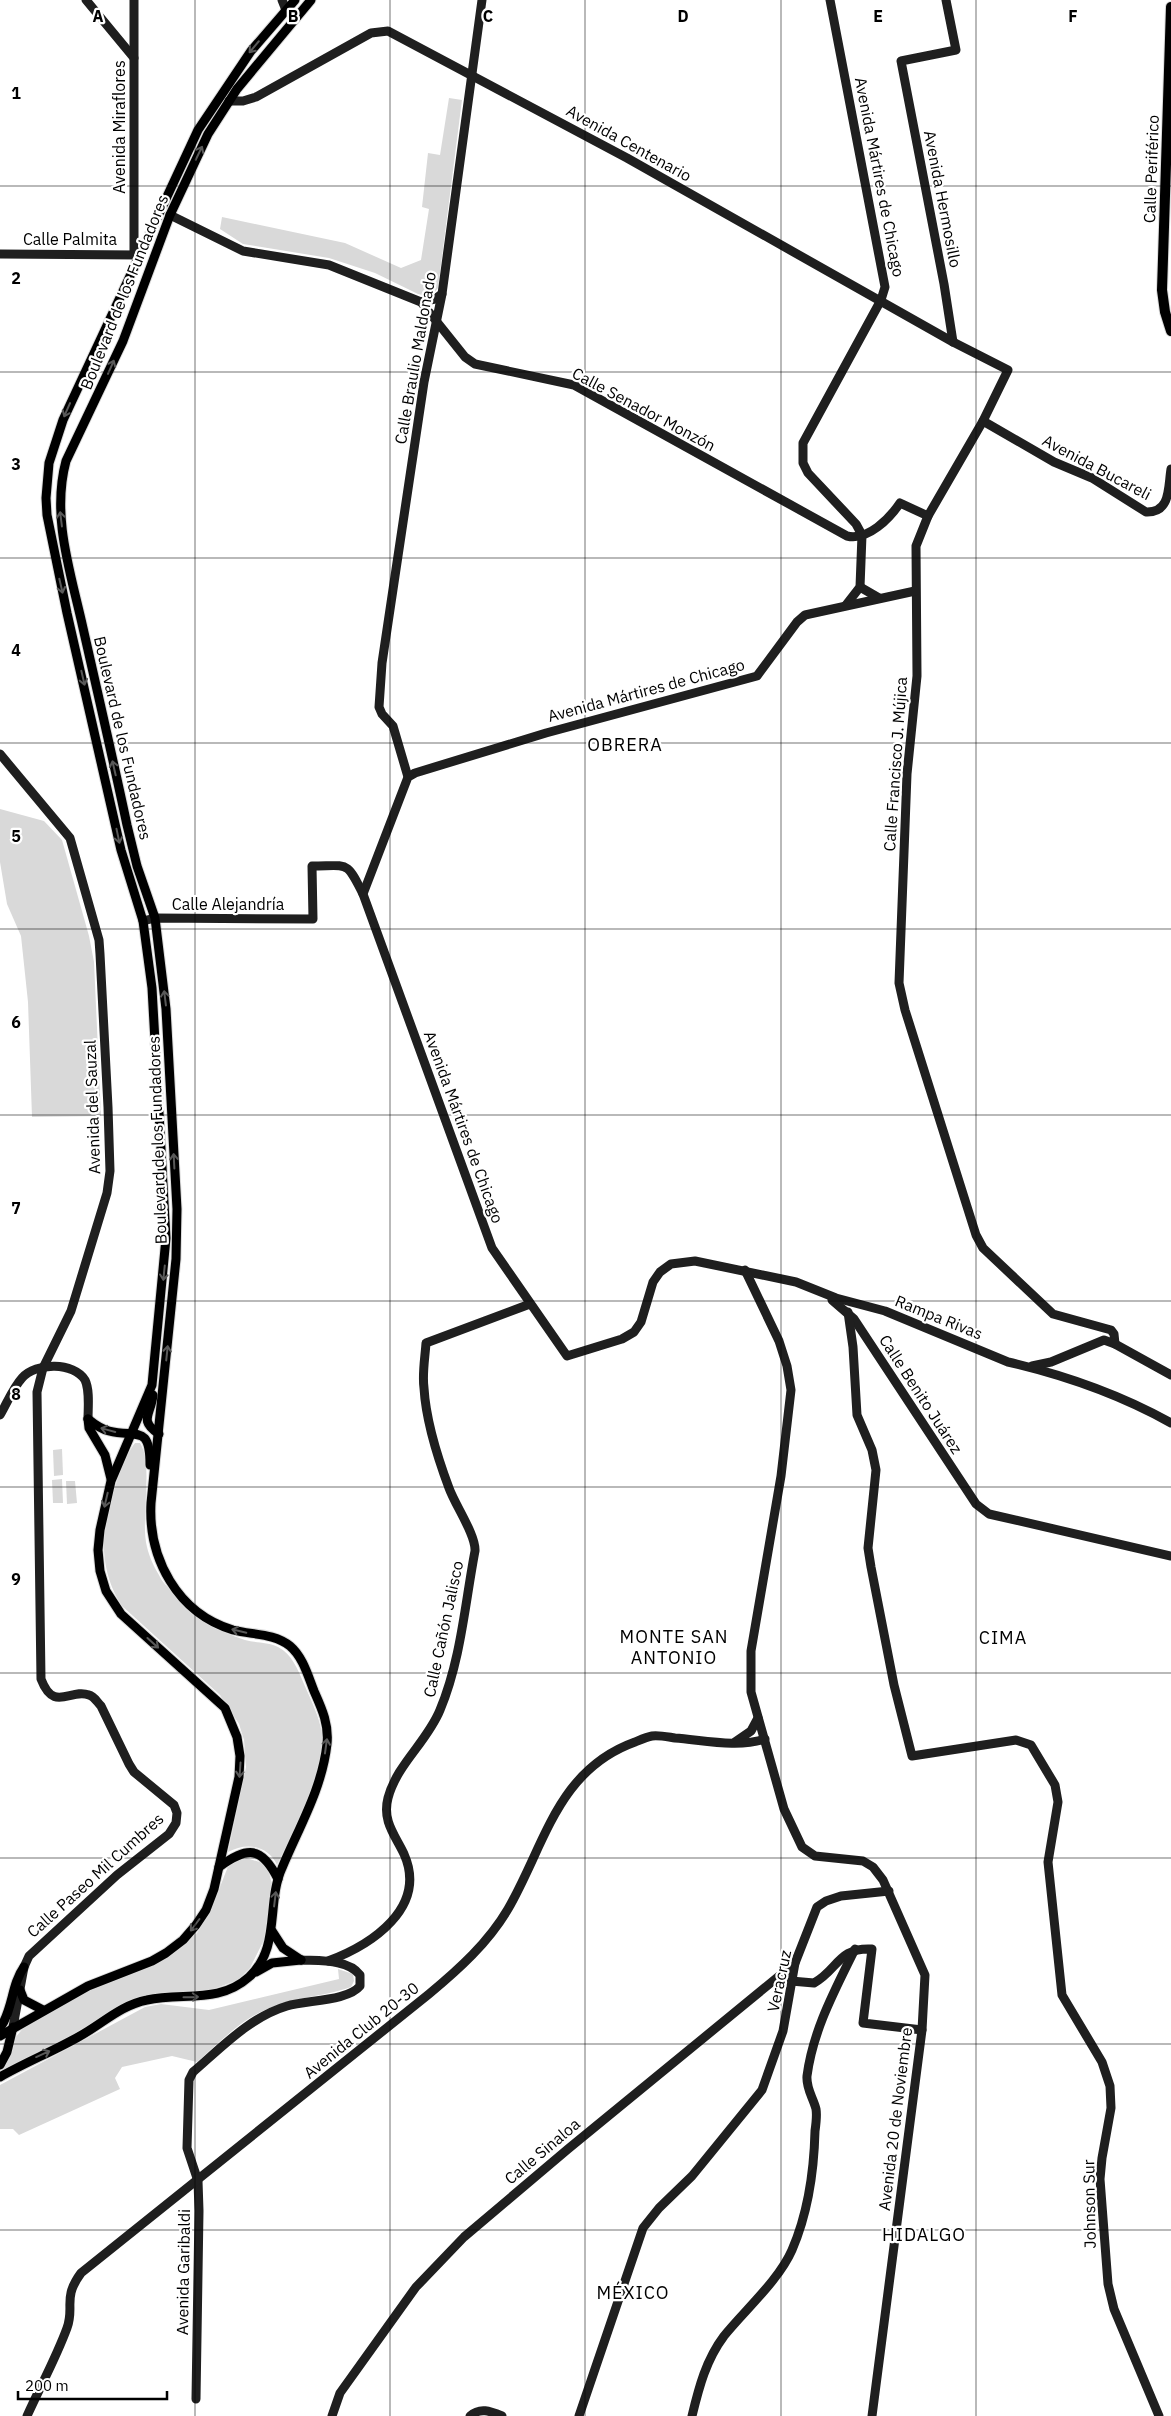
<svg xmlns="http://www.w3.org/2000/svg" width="1171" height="2416" font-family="'IBM Plex Sans',sans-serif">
<rect width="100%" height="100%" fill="#fff"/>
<g fill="#d9d9d9">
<path d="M449,98L462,100L438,288L434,293L427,296L418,294L375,273L329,258L243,244L220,229L222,217L345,243L401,268L421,260L429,209L422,207L428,153L440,155Z"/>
<path d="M0,809L44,821L62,840L89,936L94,962L101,1116L32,1117L28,1002L21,936L7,904L0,862Z"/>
<path d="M135,1443H140C154,1464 140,1520 147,1547C149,1556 154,1567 159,1575C162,1582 168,1587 173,1593C193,1615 216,1631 245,1640C256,1643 268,1642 278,1647C292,1654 298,1670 304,1684C311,1700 319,1716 322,1733C327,1770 293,1832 277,1865C268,1845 246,1842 228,1852L246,1767L244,1740L239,1724L220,1695L122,1606C111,1590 105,1570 104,1551C102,1525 119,1463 135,1443Z"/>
<path d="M62,1449L63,1475L54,1476L53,1450Z"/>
<path d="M62,1479L63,1503H53L52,1480Z"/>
<path d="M66,1481H75L77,1503L67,1504Z"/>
<path d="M246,1858L263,1863L268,1869L272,1884L264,1940L250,1968L238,1980L208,1991L114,2010L65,2039L0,2073V2065H5L13,2050L14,2039L25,2026L68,2000L161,1958L180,1948L197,1933L214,1902L229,1864Z"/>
<path d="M338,1969L353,1974L354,1981L351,1987C323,1997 292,1997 265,2010C239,2021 218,2044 197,2062L172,2056L122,2067L115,2078L120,2089L19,2135L13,2129H0V2085L145,2007L161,2004L209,2010L339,1979Z"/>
</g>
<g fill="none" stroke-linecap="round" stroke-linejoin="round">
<defs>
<g id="primary">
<path d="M153,1395C151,1415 138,1420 159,1434"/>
<path d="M88,1419C94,1424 101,1429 109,1431C137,1438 150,1424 150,1465"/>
<path d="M88,1419L89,1428L105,1455L111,1479"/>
<path d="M219,1867C247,1847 261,1845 278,1879"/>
<path d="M272,1931L283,1948L301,1960"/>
<path d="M256,1972L272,1963L301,1960"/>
<path d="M20,1990L24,2000L43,2010"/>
<path d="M0,2028C13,2010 11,1985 24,1967"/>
<path d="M0,2036L88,1986L152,1961L166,1953L183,1940L196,1925L206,1910L214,1889L239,1777L240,1756L237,1737L225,1708L121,1614L106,1591L100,1571L98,1550L100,1530L111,1481L152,1385L166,1238L152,988L143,921L121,850L67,613L47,515L46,498L49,463L63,420L198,130L251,51L295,0"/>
<path d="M0,2065L7,2052L13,2027"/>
<path d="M0,2077C26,2062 54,2051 80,2036C102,2024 121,2005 147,2000C183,1992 219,2004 249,1977C281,1948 266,1903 282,1868C299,1827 322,1789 327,1744C329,1724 322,1709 314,1691C308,1676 303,1657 290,1646C274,1633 252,1635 233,1630C177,1613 148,1558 151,1503L176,1259L177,1209L166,1009L155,918L137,866L127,825C113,759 98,694 83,628C71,573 51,517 66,461L123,341L170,215L208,134L237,89L311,0"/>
</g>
<path id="highway" d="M1171,7L1162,290L1165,312L1171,331"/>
</defs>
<use href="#primary" stroke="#dbdbdb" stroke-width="11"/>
<use href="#highway" stroke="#dbdbdb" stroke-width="12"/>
<g stroke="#1f1f1f" stroke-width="9">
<path d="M86,0L134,58"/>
<path d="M282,0L286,10L296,18"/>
<path d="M830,0L885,287L881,300L803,443V463L808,473L856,524L862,535L860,587L846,605"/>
<path d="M946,0L956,50L901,61L944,284L953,342"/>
<path d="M229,101H243L256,97L371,33L388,31L627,158L953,342L1008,370L983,421L928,516L916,546L917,676L907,774L899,983L905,1010L976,1235L983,1248L1053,1314L1111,1330L1114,1334L1115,1344"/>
<path d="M170,215L243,251L329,265L421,302L465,357L475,364L574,385L847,536C868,541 890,518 900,503L928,516"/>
<path d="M0,254L140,255"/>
<path d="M134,254V0"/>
<path d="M421,302L435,299L442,294"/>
<path d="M983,421L1054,462L1092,478L1146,512C1171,513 1168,487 1171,469"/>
<path d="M860,587L879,598"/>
<path d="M0,754L70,838L99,940L100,954L108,1107L110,1171L107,1193L71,1311L43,1368L37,1392L41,1679C54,1713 70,1688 89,1695C94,1696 97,1702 101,1706L129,1764L134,1772L174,1805L177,1813L176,1823L169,1834L117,1875L29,1956L24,1967L13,2027"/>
<path d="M408,777L393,726L382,714L379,707L382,663L424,382L442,294L482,0"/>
<path d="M363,894L408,777L415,773L546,733L757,676L797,622L805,615L915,591"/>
<path d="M143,921L155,918L313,919L312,866C349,866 346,860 363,894L492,1248L567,1356L622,1339L634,1332L641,1322L653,1282L660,1272L671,1264L695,1261L796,1282L836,1298L885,1311L1008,1362C1064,1375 1121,1395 1171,1423"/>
<path d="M745,1270L779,1341L787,1366L791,1390L781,1476L751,1651V1692L784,1809L802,1847L815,1856L863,1861L873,1867L883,1880L925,1975L922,2030L872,2416"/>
<path d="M832,1300L854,1319L976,1504L989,1514L1171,1556"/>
<path d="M848,1312L853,1347L857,1415L872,1450L876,1470L868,1548L871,1567L894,1685L912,1756L1016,1740L1031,1745L1055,1785L1058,1802L1048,1862L1062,1995L1102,2062L1110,2086L1111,2108L1102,2158L1100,2179L1108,2284L1114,2309L1159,2416"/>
<path d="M1032,1366L1051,1362L1104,1340L1115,1344L1171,1375"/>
<path d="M0,1415C7,1403 13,1388 22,1378C36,1362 74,1362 85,1380C90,1390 88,1408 88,1419"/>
<path d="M735,1742L751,1731L758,1718"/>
<path d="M328,1961C371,1945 428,1908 404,1854C395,1835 382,1821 388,1798C397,1764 427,1742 440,1710C461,1660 465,1603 475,1551C476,1535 455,1505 449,1488C437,1456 426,1422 424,1388C422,1374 425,1358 426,1343L530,1304"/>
<path d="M791,1981L814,1983C838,1970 838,1947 872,1949L863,2023L922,2030"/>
<path d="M196,2399L199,2211L198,2181L187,2148L189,2080L193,2072C221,2048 250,2017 287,2006C307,2000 348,2001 360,1986V1975C348,1959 320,1961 301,1960"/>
<path d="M27,2416C40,2387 56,2358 67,2328C75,2306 62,2299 81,2273L429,1994C459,1969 488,1943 508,1909C545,1845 557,1770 635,1742C640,1740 647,1737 652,1736C659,1735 668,1737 675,1738C703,1740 738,1748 765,1739"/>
<path d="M332,2416L340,2393L416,2287L464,2237L568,2149L795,1963"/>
<path d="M470,2416C480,2407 490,2411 502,2416"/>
<path d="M579,2416L643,2228L659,2208L692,2176L762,2090L783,2031L795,1963L817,1907L826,1901L841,1896L889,1891"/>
<path d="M692,2416C699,2387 706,2360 724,2336C745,2310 779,2280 792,2250C808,2213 814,2171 815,2131C816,2124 817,2115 816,2109C813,2097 806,2089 807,2076C813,2030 835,1990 855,1949"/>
</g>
<use href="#primary" stroke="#000" stroke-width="9"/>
<use href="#highway" stroke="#000" stroke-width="10"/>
</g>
<defs><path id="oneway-shaft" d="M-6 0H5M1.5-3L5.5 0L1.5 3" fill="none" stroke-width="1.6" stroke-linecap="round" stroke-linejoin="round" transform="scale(1.25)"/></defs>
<g stroke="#595959">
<use href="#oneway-shaft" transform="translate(254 47) rotate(130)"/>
<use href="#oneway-shaft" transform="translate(199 153) rotate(-64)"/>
<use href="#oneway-shaft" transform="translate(111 367) rotate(-66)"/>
<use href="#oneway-shaft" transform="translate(67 410) rotate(114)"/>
<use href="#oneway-shaft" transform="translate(61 519) rotate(-97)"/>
<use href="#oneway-shaft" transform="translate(61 586) rotate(77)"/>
<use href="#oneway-shaft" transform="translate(83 678) rotate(77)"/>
<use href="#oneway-shaft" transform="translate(114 768) rotate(-103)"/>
<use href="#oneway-shaft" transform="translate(118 836) rotate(78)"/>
<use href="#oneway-shaft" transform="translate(165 998) rotate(-97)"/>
<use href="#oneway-shaft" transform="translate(174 1161) rotate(-93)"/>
<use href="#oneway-shaft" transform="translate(164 1273) rotate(96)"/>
<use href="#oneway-shaft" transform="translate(167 1353) rotate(-84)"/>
<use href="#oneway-shaft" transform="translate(108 1430) rotate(-165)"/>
<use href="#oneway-shaft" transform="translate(106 1500) rotate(103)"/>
<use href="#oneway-shaft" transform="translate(239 1631) rotate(-167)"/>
<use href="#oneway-shaft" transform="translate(153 1643) rotate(42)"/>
<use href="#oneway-shaft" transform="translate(326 1746) rotate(-82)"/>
<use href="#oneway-shaft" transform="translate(240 1770) rotate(94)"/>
<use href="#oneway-shaft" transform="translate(275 1899) rotate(-83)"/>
<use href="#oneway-shaft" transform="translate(195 1925) rotate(127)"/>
<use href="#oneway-shaft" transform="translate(191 1997) rotate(-1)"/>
<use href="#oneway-shaft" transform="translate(43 2054) rotate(-24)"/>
</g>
<path fill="none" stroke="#000" stroke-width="1" stroke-opacity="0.55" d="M195,0V2416M390,0V2416M585,0V2416M781,0V2416M976,0V2416M0,186H1171M0,372H1171M0,558H1171M0,743H1171M0,929H1171M0,1115H1171M0,1301H1171M0,1487H1171M0,1673H1171M0,1858H1171M0,2044H1171M0,2230H1171"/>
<g text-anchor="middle" stroke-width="4.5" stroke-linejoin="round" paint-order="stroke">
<g font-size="16" fill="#000" stroke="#fff">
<text transform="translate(119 127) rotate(-90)" y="6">Avenida Miraflores</text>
<text transform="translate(629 143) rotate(29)" y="6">Avenida Centenario</text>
<text transform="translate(1151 169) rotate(-88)" y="6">Calle Periférico</text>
<text transform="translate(880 177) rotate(79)" y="6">Avenida Mártires de Chicago</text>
<text transform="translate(943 199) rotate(79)" y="6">Avenida Hermosillo</text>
<text x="70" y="245">Calle Palmita</text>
<text transform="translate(124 292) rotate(-68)" y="6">Boulevard de los Fundadores</text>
<text transform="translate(415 358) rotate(-80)" y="6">Calle Braulio Maldonado</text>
<text transform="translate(644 409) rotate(28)" y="6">Calle Senador Monzón</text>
<text transform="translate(1097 467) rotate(28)" y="6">Avenida Bucareli</text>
<text transform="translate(646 690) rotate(-15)" y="6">Avenida Mártires de Chicago</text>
<text transform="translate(123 738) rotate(77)" y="6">Boulevard de los Fundadores</text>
<text transform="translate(895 764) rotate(-86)" y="6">Calle Francisco J. Mújica</text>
<text x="228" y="910">Calle Alejandría</text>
<text transform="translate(92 1107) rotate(-92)" y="6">Avenida del Sauzal</text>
<text transform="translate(464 1127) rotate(70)" y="6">Avenida Mártires de Chicago</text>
<text transform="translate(157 1140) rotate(-92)" y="6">Boulevard de los Fundadores</text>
<text transform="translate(939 1317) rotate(22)" y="6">Rampa Rivas</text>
<text transform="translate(921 1394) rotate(57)" y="6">Calle Benito Juárez</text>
<text transform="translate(443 1629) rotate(-78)" y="6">Calle Cañón Jalisco</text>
<text transform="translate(95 1875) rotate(-42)" y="6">Calle Paseo Mil Cumbres</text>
<text transform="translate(779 1981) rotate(-78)" y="6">Veracruz</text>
<text transform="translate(361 2030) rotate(-39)" y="6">Avenida Club 20-30</text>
<text transform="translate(895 2119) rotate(-83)" y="6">Avenida 20 de Noviembre</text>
<text transform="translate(542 2151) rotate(-40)" y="6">Calle Sinaloa</text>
<text transform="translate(1089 2204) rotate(-91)" y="6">Johnson Sur</text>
<text transform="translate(183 2272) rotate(-89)" y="6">Avenida Garibaldi</text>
</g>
<g font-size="18" letter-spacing="1" fill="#000" stroke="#fff">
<text x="625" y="751">OBRERA</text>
<text x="674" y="1643">MONTE SAN<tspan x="674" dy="21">ANTONIO</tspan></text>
<text x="1003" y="1644">CIMA</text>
<text x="924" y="2241">HIDALGO</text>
<text x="633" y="2299">MÉXICO</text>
</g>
</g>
<g font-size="16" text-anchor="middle" font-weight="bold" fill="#000" stroke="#fff" stroke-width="4.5" stroke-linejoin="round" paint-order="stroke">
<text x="98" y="22">A</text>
<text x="293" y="22">B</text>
<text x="488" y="22">C</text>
<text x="683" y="22">D</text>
<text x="878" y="22">E</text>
<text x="1073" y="22">F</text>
<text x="16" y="99">1</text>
<text x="16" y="284">2</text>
<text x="16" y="470">3</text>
<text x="16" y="656">4</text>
<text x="16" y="842">5</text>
<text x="16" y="1028">6</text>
<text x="16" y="1214">7</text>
<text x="16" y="1400">8</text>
<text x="16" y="1585">9</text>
</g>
<path d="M18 2391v8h149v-8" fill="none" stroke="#000000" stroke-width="2.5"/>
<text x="25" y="2391" font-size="15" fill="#000000" stroke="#ffffff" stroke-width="4" paint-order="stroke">200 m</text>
</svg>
